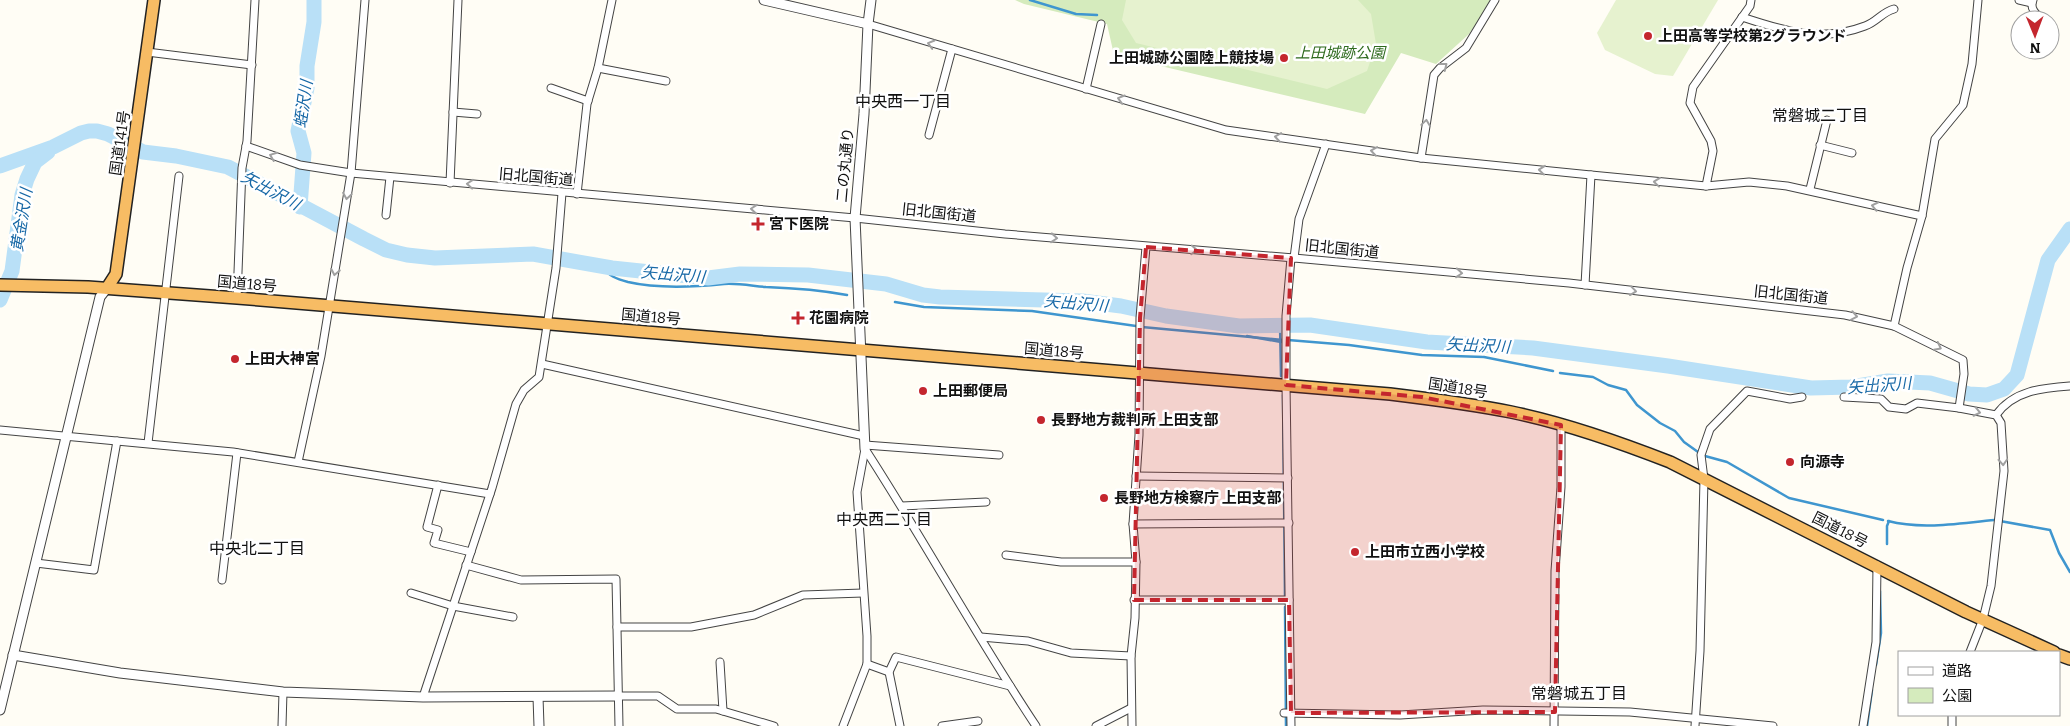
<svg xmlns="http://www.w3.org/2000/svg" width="2070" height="726" font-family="Bitter,'Noto Sans JP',serif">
<rect width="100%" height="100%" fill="#fffdf5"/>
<path fill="#d5ebbd" d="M1015,0H1493L1469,34L1436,64L1401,53L1365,114L1114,55L1107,24L1024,4Z"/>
<g fill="#e6f2cf">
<path d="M1126,0H1358L1371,14L1376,44L1367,71L1327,89L1136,43L1122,20Z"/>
<path d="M1616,0H1718L1673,76L1655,74L1605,50L1597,33Z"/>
</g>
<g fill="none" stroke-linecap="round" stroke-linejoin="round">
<g stroke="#3f96cf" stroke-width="2.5">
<path d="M1030,0L1076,14L1097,15"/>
<path d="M603,267C608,276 617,279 628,282C658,289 694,287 724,284C738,283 753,286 766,287C794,288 820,290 847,295"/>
<path d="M895,302L924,307L1032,311L1136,326"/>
<path d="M1280,324L1281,376"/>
<path d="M1142,327L1283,340"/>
<path d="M1247,336L1281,342"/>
<path d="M1288,340L1349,345L1422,355L1484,357L1553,371"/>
<path d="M1560,373L1593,377L1608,385L1626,390L1637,405L1660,423L1675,431L1684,442L1698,452"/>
<path d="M1283,395L1285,597"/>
<path d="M1705,456L1727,462L1789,498L1883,520"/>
<path d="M1888,521C1923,530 1959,523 1995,520"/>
<path d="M2000,521L2050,530L2059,553L2070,572"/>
<path d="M1887,544V526L1889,521"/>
<path d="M1285,607L1286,726"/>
<path d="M1876,665L1881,633L1880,591"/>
<path d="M1867,726L1872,690"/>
</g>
<g stroke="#b9e0f7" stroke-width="15">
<path d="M0,166L53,147L81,133L89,131H97L108,134L143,152L176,156L228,167L364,239L386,250L407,255L435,258L533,254L612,268L708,278L740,274L808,275L886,284L923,295L940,297L1082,301L1121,306L1166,316L1239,326L1310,325L1427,342L1533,348L1668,366L1811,388L1851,387L1888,381L1930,383L1969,394L1987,395L2004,389L2017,375L2048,260L2070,229"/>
<path d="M300,207L304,153L298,131L307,88V66L314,22V0"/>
<path d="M0,300L12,271L22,195L27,179L35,162L48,152"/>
</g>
<defs>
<g id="minor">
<path d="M2019,0L2032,3"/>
<path d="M2033,0C2029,9 2037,15 2043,20"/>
<path d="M1742,17C1784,31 1821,43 1865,26C1877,22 1882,12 1894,9"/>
<path d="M868,24L1226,130L1421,158L1591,175L1706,186L1749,182L1787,186L1922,216"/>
<path d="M147,52L252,65"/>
<path d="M598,68L666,81"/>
<path d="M551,88L588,101"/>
<path d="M1086,89L1101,24"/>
<path d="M453,112L477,114"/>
<path d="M929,135L952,49"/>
<path d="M1820,145L1852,153"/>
<path d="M246,146L300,165L351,173L855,218L1005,234L1294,258L1569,283L1845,315L1894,326L1963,360L1964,374L1959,408"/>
<path d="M1421,158L1434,75L1440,68L1466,48L1495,0"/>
<path d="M450,183L458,0"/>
<path d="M1706,186L1713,151L1711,141L1690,103L1693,87L1750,6L1751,0"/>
<path d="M1810,189L1827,120"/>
<path d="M577,194L587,104L598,68L612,0"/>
<path d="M386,215L390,177"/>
<path d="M1291,258L1286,316V385L1291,726"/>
<path d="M1294,258L1299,219L1326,144"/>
<path d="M1585,285L1591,175"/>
<path d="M237,298L242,168L247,141L255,0"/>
<path d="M1894,326L1907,268L1922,216L1935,139L1963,105L1972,64L1978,0"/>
<path d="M542,364L864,436"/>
<path d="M1844,397L1881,399L1889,407L1906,409L1917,403L1959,408L1996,415L2001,423L2004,471L1991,586L1983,619L1970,652"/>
<path d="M1996,415C2014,390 2043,388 2070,386"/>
<path d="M0,430L233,452L490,494"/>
<path d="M148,443L179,176"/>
<path d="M865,445L999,455"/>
<path d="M865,449C924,540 976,636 1036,726"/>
<path d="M298,462L321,356L351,173L365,0"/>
<path d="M1136,476L1288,478"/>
<path d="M438,485L427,527L438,530L434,543L471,552"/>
<path d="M902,506L986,502"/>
<path d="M1133,524L1289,523"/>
<path d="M1006,555L1061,562H1136"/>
<path d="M36,563L94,570L117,441"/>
<path d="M466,565L521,580L616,579L619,726"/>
<path d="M222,580L237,453"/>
<path d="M411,593L453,606L513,617"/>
<path d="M1134,600H1289"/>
<path d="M617,627H691L754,615L803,595L863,593"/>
<path d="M981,637L1028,641L1071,653L1131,656"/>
<path d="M720,662L723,711"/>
<path d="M867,664L889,672"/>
<path d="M617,696H658L677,709H716L774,726"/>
<path d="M423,697L492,488L516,404L524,390L539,377L556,268L562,193"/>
<path d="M1284,713L1400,715L1483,710L1630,712L1773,726"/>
<path d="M282,726L283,692"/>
<path d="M843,726L867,664V636L857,492L865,449"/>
<path d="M900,726L889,672L896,657L1010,686"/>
<path d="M942,726L978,721"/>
<path d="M1096,726L1131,708"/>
<path d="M1132,726L1131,656L1135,618L1136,562L1133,524L1139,435L1140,318L1146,247"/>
<path d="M1554,726L1555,571L1561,487V425"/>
<path d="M1695,726L1700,651L1704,479L1701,455L1710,429L1747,391L1790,399L1802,397"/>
<path d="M1863,726L1876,642L1877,565"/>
<path d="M1952,726V715"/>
</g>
<g id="tertiary">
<path d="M764,0L868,24"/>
<path d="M865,449L855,218L864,114L868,24L871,0"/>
<path d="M13,655L120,673L283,692L423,697L617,696"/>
<path d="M538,697L539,726"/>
<path d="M0,710L100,297L107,288"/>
</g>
<g id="trunk">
<path d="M0,285L88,287L237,298L1390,394C1431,399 1471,404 1511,412C1565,423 1619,442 1670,462L1966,612L2054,652"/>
<path d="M107,288L116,274L154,0"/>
<path d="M2059,655L2070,659"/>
</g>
</defs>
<use href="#minor" stroke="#444" stroke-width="9"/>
<use href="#tertiary" stroke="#444" stroke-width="11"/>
<use href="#trunk" stroke="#222" stroke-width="14"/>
<use href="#minor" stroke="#fff" stroke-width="7"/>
<use href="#tertiary" stroke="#fff" stroke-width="9"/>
<use href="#trunk" stroke="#f7bc64" stroke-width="11"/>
</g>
<defs><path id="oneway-chevron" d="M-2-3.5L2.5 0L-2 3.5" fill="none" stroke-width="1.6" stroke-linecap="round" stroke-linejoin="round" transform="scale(1.25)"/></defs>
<g stroke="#a0a0a0">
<use href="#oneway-chevron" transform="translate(931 44) rotate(-164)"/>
<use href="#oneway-chevron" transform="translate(1444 66) rotate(-38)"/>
<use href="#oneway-chevron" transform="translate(1121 99) rotate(-164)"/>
<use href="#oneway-chevron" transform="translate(1426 123) rotate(-82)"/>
<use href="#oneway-chevron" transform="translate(1278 137) rotate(-172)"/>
<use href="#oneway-chevron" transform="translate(1374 151) rotate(-172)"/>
<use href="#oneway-chevron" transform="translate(273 156) rotate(-159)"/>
<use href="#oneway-chevron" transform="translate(1542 170) rotate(-174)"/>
<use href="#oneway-chevron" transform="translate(1657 182) rotate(-174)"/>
<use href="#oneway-chevron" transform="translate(470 184) rotate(-175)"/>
<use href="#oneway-chevron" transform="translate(347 196) rotate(99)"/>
<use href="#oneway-chevron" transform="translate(1875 206) rotate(-168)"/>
<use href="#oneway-chevron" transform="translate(754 209) rotate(-175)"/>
<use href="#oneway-chevron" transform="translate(1054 238) rotate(5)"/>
<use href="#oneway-chevron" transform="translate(1194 250) rotate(4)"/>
<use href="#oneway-chevron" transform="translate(335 272) rotate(101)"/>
<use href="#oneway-chevron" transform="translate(1459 273) rotate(5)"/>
<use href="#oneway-chevron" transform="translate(1633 291) rotate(7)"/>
<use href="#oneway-chevron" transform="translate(1854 316) rotate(10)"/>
<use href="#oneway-chevron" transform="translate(1938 347) rotate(27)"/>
<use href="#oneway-chevron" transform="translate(1977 412) rotate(12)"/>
<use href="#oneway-chevron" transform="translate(2003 462) rotate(87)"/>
</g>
<path fill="#c4262e" fill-opacity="0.2" stroke="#c4262e" stroke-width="4" stroke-dasharray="10 6" stroke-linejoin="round" d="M1146,247L1291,258L1286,385L1422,397L1561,425L1555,712L1291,713L1289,600H1134L1140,318Z"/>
<g fill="#c4262e" stroke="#fff" stroke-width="2">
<circle cx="1648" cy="36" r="5"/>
<circle cx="1284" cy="58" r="5"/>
<path d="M755.5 216.5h5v5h5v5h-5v5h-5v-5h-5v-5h5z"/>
<path d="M795.5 310.5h5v5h5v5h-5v5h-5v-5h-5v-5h5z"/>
<circle cx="235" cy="359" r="5"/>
<circle cx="923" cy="391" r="5"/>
<circle cx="1041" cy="420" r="5"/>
<circle cx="1790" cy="462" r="5"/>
<circle cx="1104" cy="498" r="5"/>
<circle cx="1355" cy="552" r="5"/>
</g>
<g text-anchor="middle" stroke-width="5" stroke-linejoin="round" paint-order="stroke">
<g font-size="15" font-weight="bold" fill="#111" stroke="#fff" text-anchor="start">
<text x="1658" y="41">上田高等学校第2グラウンド</text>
<text x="1274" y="63" text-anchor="end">上田城跡公園陸上競技場</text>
<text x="769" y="229">宮下医院</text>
<text x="809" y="323">花園病院</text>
<text x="245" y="364">上田大神宮</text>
<text x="933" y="396">上田郵便局</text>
<text x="1051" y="425">長野地方裁判所 上田支部</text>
<text x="1800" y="467">向源寺</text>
<text x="1114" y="503">長野地方検察庁 上田支部</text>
<text x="1365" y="557">上田市立西小学校</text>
</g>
<g font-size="15" font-style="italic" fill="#2f6b1f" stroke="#fff">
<text x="1340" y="58">上田城跡公園</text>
</g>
<g font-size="15" fill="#111" stroke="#fff">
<text transform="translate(120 143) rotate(-82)" y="5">国道141号</text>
<text transform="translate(845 165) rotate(-85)" y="5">二の丸通り</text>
<text transform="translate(536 177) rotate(5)" y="5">旧北国街道</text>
<text transform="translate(939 213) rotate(6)" y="5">旧北国街道</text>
<text transform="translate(1342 249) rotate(6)" y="5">旧北国街道</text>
<text transform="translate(247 284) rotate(5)" y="5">国道18号</text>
<text transform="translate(1791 295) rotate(6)" y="5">旧北国街道</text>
<text transform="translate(651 317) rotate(5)" y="5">国道18号</text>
<text transform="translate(1054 351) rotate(5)" y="5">国道18号</text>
<text transform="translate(1458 388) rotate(9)" y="5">国道18号</text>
<text transform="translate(1840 530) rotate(27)" y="5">国道18号</text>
</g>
<g font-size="16" fill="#111" stroke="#fff">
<text x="903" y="107">中央西一丁目</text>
<text x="1820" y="121">常磐城二丁目</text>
<text x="884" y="525">中央西二丁目</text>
<text x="257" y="554">中央北二丁目</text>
<text x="1579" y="699">常磐城五丁目</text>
</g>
<g font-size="16" font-style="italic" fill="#1768a6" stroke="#fff">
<text transform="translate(303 104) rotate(-82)" y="6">蛭沢川</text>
<text transform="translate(271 190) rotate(28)" y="6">矢出沢川</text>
<text transform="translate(21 220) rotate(-81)" y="6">黄金沢川</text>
<text transform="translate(673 274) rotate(5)" y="6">矢出沢川</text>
<text transform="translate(1076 303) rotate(5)" y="6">矢出沢川</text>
<text transform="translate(1478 345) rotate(3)" y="6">矢出沢川</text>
<text transform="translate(1879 385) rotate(-4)" y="6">矢出沢川</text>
</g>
</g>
<rect x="1898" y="651" width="162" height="65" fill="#ffffff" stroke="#a0a0a0"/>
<rect x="1908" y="667" width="25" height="8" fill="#ffffff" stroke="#a0a0a0"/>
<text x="1942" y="676" font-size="15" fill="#111111">道路</text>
<rect x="1908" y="688" width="25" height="15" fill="#d5ebbd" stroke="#a0a0a0"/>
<text x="1942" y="701" font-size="15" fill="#111111">公園</text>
<g transform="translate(2035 35) rotate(179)"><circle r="24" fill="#ffffff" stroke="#a0a0a0"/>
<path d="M0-4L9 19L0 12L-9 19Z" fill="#c4262e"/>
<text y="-8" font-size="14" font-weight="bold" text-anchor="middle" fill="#111111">N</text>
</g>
</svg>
